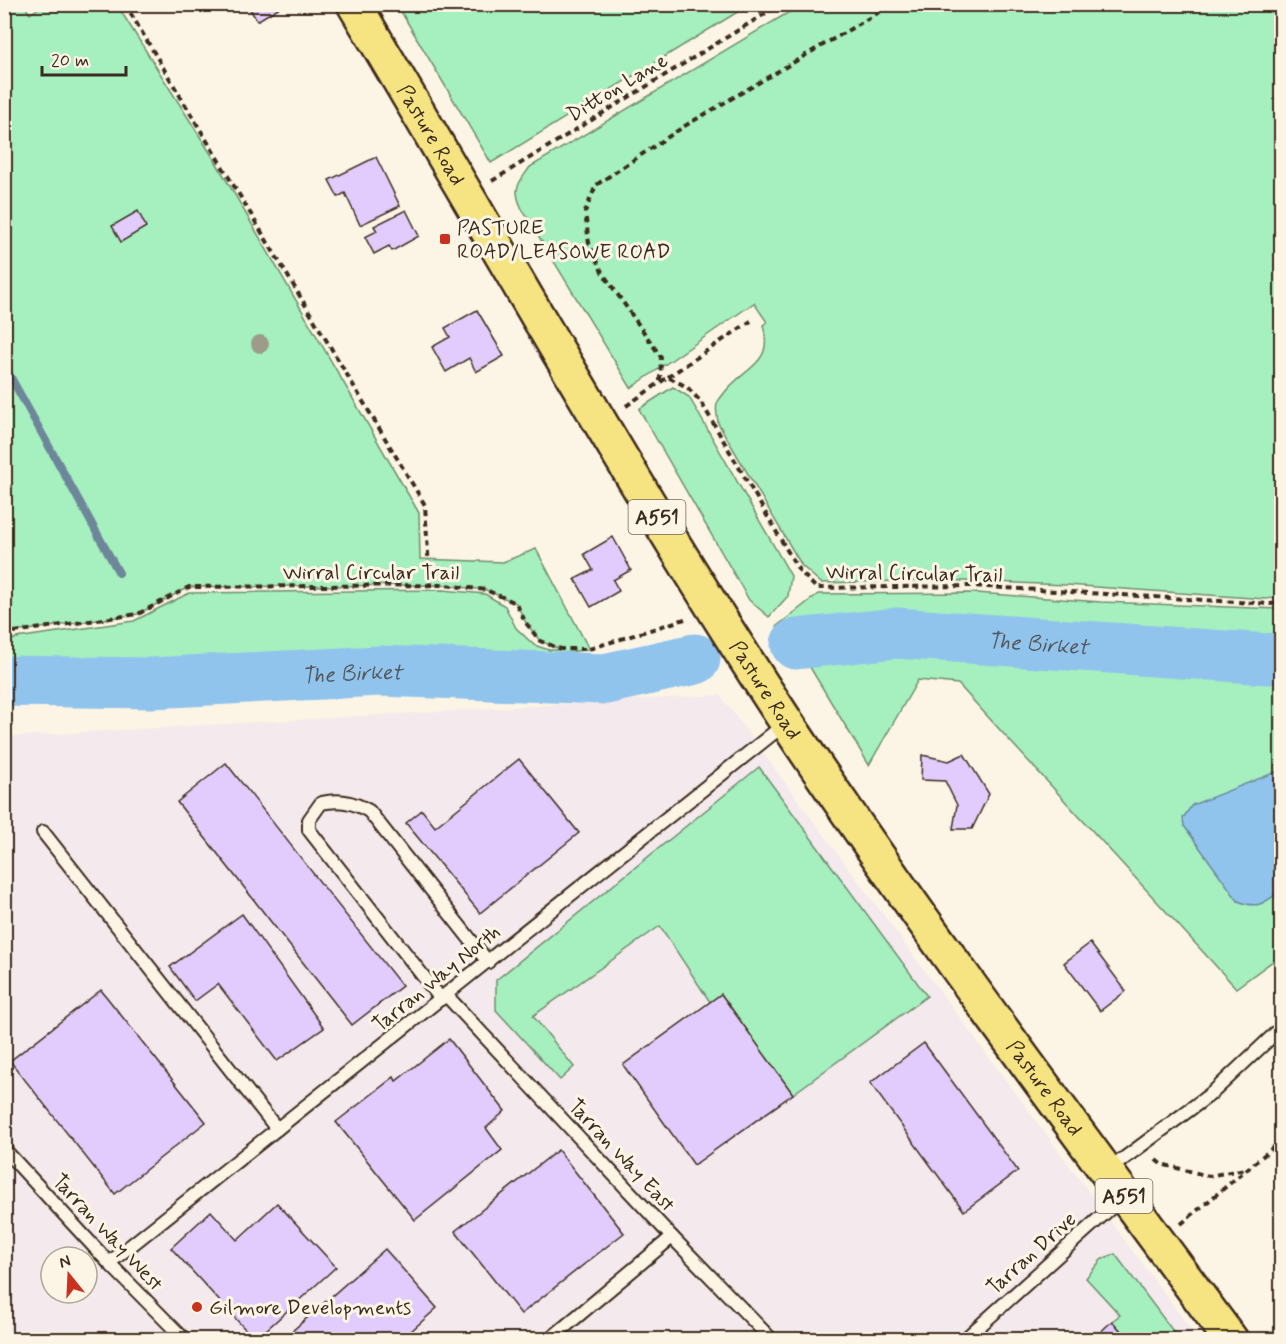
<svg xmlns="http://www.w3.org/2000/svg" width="1286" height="1344" font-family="Mynerve,sans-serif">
<rect width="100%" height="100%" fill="#fcf5e5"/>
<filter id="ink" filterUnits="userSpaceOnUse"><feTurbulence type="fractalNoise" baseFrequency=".0167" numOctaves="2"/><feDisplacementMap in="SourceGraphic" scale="12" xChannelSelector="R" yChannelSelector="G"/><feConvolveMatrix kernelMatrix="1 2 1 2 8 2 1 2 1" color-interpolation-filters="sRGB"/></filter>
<g filter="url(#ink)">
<path fill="#f4e9ec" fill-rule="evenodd" d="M720,695L1198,1339L5,1340V737ZM51,1257H87V1293H51Z"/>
<g fill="#a5f0be" stroke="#708d6e" stroke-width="1.5">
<path d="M5,5H24L30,14L43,5H117L216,162L419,513L420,559L503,562L536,549L589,649L528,659L309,651L26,668L5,667V644L16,638L134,621L189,593L443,590L485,594L505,606L516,628L534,645L549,650H562L540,641L526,623L516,603L486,590L443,585L189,587L138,614L14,632L5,635Z"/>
<path d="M397,5H749L491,163Z"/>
<path d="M801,5H1281V597L1266,599L1067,585L939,580L821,583L802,566L718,423C718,418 715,409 717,404C717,401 720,399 722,396C741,367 775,367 763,325L767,322L754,303L631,388L522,209C512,188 518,184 530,167Z"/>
<path d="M673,387L689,397L791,576L788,596L769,617L749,600L639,409Z"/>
<path d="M977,593L1101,602L1281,609V955L1236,988L958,684L918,680L869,765L796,644L777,626L818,594Z"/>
<path d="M759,767L927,996L793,1094L721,994L710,1002L660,926L533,1016L574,1067L560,1080L496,1010V980Z"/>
<path d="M1115,1254L1179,1339H1129L1112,1321L1120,1315L1086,1278L1102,1259Z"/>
</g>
<path fill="#90c4ed" stroke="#6e869a" stroke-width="1.5" d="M1281,770V891C1264,902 1260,910 1238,901L1184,826L1183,818L1192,805Z"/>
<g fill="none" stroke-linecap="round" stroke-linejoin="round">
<path stroke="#6e869a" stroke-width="8" d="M4,365L119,573"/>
<g stroke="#90c4ed" stroke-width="51">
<path id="s1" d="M796,644L896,633L1268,659L1282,657"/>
<path id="s2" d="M4,681L151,683L379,671L605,679L695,659"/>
</g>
</g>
<g fill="#e1ccfd" stroke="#3b2a1e" stroke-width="1.5">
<path d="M247,4H285L257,21Z"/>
<path d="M376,157L400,206L360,225L345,193L338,197L329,180Z"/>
<path d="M406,210L419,236L392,251L389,246L374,254L365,237L377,231L374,226Z"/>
<path d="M138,211L146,227L121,242L112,226Z"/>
<path d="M477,310L504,356L476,372L469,358L446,372L432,347L450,337L445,328Z"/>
<path d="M613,537L631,570L613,580L619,591L591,607L575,579L593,570L584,554Z"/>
<path d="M964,754L989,794L972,829H953L957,805L945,781L921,780L922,755L949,761Z"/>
<path d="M519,759L579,833L480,913L406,823L422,810L435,827Z"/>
<path d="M226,763L402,986L352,1025L177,802Z"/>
<path d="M242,914L324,1028L277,1061L218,984L195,1001L170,967Z"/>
<path d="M1090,943L1126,991L1100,1011L1064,963Z"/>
<path d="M101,990L206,1122L115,1194L10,1061Z"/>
<path d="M721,994L793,1094L694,1165L623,1065Z"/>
<path d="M449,1039L505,1111L486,1128L502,1150L415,1220L336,1122L394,1077L396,1081Z"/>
<path d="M924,1043L1018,1171L964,1211L870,1083Z"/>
<path d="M558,1150L624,1233L521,1314L455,1231Z"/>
<path d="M277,1203L336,1267L255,1340L171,1248L211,1211L237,1240Z"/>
<path d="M385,1249L437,1308L401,1340H282Z"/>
<path d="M1112,1321L1129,1340H1092Z"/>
</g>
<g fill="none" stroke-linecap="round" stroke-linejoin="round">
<defs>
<g id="service">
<path d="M43,832L277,1129"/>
<path d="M446,995L672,1237L772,1340"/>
<path d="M441,999L309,830V820L321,803C340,799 353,802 369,811L488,962"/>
<path d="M4,1149L109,1263L185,1340"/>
<path d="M1107,1171L1212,1093L1282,1027"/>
<path d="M109,1263L786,723"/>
<path d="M549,1340L672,1237"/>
<path d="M964,1340L1124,1196"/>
</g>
<g id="primary">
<path id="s3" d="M354,4C497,243 632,487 785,720C926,932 1080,1135 1231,1340"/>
</g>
</defs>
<use href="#service" stroke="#3b2a1e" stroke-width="16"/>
<use href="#primary" stroke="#3b2a1e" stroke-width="38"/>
<g stroke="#3b2a1e" stroke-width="4" stroke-dasharray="6 4.5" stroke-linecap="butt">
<path d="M125,4L425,505L430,585"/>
<path d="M492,181L781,4"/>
<path d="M668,377L751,321"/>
<path d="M660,381L661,357L602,272L589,243L585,212L596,185L683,127L893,4"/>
<path d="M626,406L668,377L687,387L701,402L798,569L816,588L972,586L1270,604L1282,603"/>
<path d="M4,635L14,632L138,614L189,587L444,585L486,590L516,603L526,623L540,641L561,649H589L685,619"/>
<path d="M1156,1160L1161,1164L1209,1176L1250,1168"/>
<path d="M1181,1224L1282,1140"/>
</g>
<use href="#service" stroke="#fcf5e5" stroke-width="12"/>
<use href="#primary" stroke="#f6e381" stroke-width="33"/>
</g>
<circle fill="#9d9b89" cx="260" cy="344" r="9"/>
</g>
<g fill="#c8321e" stroke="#fcf5e5" stroke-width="2">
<rect x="439" y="233" width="12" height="12" rx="3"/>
<circle cx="197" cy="1307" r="6"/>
</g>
<g text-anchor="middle" stroke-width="6" stroke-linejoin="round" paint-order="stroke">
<g fill="#fcf5e5" stroke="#75675a" stroke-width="1.5">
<rect x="628.5" y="500" width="57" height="34" rx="4.5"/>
<rect x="1095.5" y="1179" width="57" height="34" rx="4.5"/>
</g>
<g font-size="20" font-weight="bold" fill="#3b2a1e">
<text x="657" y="524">A551</text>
<text x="1124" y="1203">A551</text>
</g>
<g font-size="21" fill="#3b2a1e" stroke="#fcf5e5">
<text transform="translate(617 87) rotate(-31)" y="7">Ditton Lane</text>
<text dy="7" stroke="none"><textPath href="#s3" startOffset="152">Pasture Road</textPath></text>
<text x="371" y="579">Wirral Circular Trail</text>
<text transform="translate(914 573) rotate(1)" y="7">Wirral Circular Trail</text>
<text dy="7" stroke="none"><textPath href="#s3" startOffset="800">Pasture Road</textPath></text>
<text transform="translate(436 978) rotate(-39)" y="7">Tarran Way North</text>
<text dy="7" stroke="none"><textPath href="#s3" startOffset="1286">Pasture Road</textPath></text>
<text transform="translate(622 1155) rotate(47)" y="7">Tarran Way East</text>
<text transform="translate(108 1232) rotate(47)" y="7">Tarran Way West</text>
<text transform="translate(1031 1253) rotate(-42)" y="7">Tarran Drive</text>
</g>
<g font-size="21" fill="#3b2a1e" stroke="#fcf5e5" text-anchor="start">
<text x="457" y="234">PASTURE<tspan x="457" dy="24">ROAD/LEASOWE ROAD</tspan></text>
<text x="209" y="1314">Gilmore Developments</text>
</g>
<g font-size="22" font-style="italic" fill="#54585c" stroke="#fcf5e5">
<text dy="8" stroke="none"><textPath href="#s1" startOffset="243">The Birket</textPath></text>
<text dy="8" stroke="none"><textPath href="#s2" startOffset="348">The Birket</textPath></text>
</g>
</g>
<rect width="1286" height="1344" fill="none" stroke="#fcf5e5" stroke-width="24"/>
<rect x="12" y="12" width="1262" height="1320" fill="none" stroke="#3b2a1e" stroke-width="2" filter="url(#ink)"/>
<g transform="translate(69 1275) rotate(342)"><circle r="28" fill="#fcf5e5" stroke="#afa495" stroke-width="1.5"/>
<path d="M0-4.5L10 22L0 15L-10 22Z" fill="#c8321e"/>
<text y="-9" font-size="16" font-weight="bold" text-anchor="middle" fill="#3b2a1e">N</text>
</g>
<path d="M42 66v9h84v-9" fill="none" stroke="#3b2a1e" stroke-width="3"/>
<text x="51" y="66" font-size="18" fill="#3b2a1e" stroke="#fcf5e5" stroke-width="4.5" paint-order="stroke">20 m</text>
</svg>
